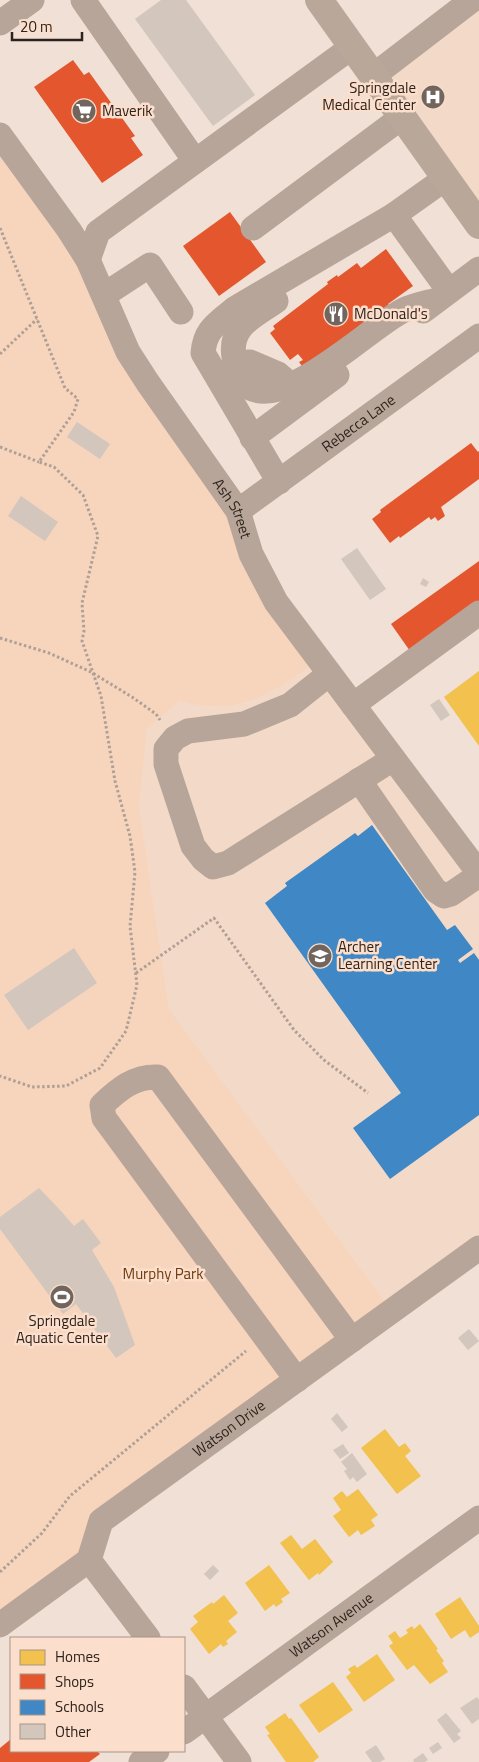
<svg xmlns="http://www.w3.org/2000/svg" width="479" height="1762" font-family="'Titillium Web',sans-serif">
<rect width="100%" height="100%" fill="#f0e0d6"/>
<g fill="#f3d9c7">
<path d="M479,0V225L373,76Z"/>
<path d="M319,660L479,873V1248L392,1311L169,1009L139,806L147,729L179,701L196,705L213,707L246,703Z"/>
</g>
<path fill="#f7d5bd" d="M0,135L319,660C270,693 242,718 179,701L147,729L139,806L169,1009L392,1311L101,1521L89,1560L0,1625Z"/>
<g fill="#f2c14e">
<path d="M479,671V746L444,697Z"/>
<path d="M385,1429L399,1447L405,1443L411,1451L405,1456L421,1476L397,1494L361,1448Z"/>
<path d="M358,1489L378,1515L371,1520L375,1526L361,1535L358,1530L349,1537L333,1516L341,1510L333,1498L342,1491L347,1497Z"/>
<path d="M291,1535L302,1549L315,1539L333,1562L319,1575L318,1573L309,1580L280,1543Z"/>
<path d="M269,1565L290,1593L281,1599L283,1602L276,1607L274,1604L265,1611L245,1583Z"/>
<path d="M224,1595L238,1613L228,1621L237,1632L226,1641L228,1644L223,1647L221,1644L209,1654L190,1629L198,1622L193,1616L212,1602L213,1604Z"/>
<path d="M460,1597L479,1626V1632L470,1638L465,1630L451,1639L435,1614Z"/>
<path d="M420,1624L438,1649L436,1650L444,1661L442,1663L448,1672L430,1684L414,1665L407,1670L389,1646L393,1643L388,1636L395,1631L400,1638L408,1633L406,1630L412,1626L414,1629Z"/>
<path d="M377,1654L395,1680L364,1702L346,1677L351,1673L348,1669L355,1665L357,1668Z"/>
<path d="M333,1682L353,1710L319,1733L299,1705Z"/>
<path d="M285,1713L289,1719L291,1718L319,1757L313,1762H286L267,1735L270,1734L265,1727Z"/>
</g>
<g fill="#e4572e">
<path d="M73,60L84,75L89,72L135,136L131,138L143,155L102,183L34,87Z"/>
<path d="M230,212L266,262L219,296L183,246Z"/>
<path d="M386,249L413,286L388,304L391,308L305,370L299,362L303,360L298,354L290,360L270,333L275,329L273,326L328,284L327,282L337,275L338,277L357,263L361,268Z"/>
<path d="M471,443L478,452L479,451V479L441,507L445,516L438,521L435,517L431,520L429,517L400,538L399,536L390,543L372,519L381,512L380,510Z"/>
<path d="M479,561V602L410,651L391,624Z"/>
<path d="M11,1739V1751H97L100,1754L89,1762H0V1748Z"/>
</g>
<path fill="#3f88c5" d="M372,825L447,930L455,925L473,949L458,960L460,963L474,953L479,960V1115L390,1179L353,1128L401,1093L265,903L287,886L285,883L355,833L358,836Z"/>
<g fill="#d2c6bd">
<path d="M161,0H186L255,95L213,126L135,19Z"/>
<path d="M77,422L110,444L100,459L67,437Z"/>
<path d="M21,496L58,522L45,541L8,516Z"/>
<path d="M357,548L386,589L370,600L341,559Z"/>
<path d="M423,578L429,582L426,587L420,584Z"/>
<path d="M439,699L450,715L441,721L430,705Z"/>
<path d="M74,948L97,983L28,1030L4,995Z"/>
<path d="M39,1188L60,1210L74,1226L83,1219L101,1243L92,1250L114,1287L135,1345L116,1358L76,1304L63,1314L0,1229V1217Z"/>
<path d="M469,1329L479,1341L468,1350L458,1338Z"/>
<path d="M337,1413L348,1427L342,1432L331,1419Z"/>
<path d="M343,1444L349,1453L340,1459L333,1450Z"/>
<path d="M352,1453L367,1474L357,1482L353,1477L350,1480L344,1471L347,1469L341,1462Z"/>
<path d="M213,1565L219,1571L210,1580L204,1574Z"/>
<path d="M477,1697L479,1700V1719L472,1724L460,1708Z"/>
<path d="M446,1713L461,1731L457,1734L461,1738L454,1743L437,1720Z"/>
<path d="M438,1742L442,1748L433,1754L429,1748Z"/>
<path d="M376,1745L385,1759L380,1762H372L365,1752Z"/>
<path d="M423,1753L428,1760L425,1762H414L413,1760Z"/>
</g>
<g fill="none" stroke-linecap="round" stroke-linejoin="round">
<g stroke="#af9f95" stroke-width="3" stroke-dasharray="2.5 2.5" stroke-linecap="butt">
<path d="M0,228L65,388L78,399L74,412L39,462L54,467L83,495L98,536L82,603L84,631L82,641L101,696L115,781L130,836L135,872L130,926L137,985L126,1031L100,1068L66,1086L32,1087L0,1076"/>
<path d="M0,354L37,319"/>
<path d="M0,447L39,462"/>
<path d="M0,638L49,653L91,672L132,697L156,714L160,720"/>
<path d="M136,973L214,918L294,1030L324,1060L368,1093"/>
<path d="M0,1572L42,1533L70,1496L246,1351"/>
</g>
<g stroke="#b7a599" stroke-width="25">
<path d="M83,0L195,161"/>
<path d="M0,23L32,0"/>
<path d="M373,76L472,0"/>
<path id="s1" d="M0,135L69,230L88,260L128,352L148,383L238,511L251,554L276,602L479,873"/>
<path d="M394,215L449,291"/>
<path d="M253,228L402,117"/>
<path d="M88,260L98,232L352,47"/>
<path d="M104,295L150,265L181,312"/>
<path d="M276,301C253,317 229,326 234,357C235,367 237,375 243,382C277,421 371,325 404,310C414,305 426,303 437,300"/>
<path d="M423,311L479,269"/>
<path d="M235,363L250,362L278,374L291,385"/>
<path d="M252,438L337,375"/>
<path d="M279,482L203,353C205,329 217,324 234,309L394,215L446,178"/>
<path id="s2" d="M238,511L479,336"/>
<path d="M329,674L290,705L244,724L188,731L175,738L166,749V764L193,846L203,859L213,867L228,863L393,759"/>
<path d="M353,705L479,613"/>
<path d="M359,780L435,890L444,896L451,894L479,875"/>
<path d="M297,1380L104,1118L102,1105C119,1089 134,1076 158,1077L352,1340"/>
<path d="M89,1560L148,1638"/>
<path id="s3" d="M0,1625L89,1560L101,1521L479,1248"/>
<path d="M184,1687L239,1762"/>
<path id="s4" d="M184,1732L479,1518"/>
<path d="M141,1762L157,1751"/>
</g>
<path stroke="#b9a89a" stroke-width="28" d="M319,0L479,225"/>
</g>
<defs>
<symbol id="hospital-disc" viewBox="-11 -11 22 22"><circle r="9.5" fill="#72655d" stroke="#fbdecb"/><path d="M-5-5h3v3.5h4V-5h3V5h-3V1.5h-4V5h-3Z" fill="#fff"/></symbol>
<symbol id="supermarket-disc" viewBox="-11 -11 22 22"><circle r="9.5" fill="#72655d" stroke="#fbdecb"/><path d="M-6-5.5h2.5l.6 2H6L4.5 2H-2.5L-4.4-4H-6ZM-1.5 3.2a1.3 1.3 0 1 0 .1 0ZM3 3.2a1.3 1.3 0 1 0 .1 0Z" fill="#fff"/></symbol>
<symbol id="restaurant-disc" viewBox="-11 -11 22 22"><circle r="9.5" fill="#72655d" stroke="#fbdecb"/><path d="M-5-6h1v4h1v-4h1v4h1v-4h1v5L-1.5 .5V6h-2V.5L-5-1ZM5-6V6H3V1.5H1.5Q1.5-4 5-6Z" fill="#fff"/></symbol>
<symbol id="school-disc" viewBox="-11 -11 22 22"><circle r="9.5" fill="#72655d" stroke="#fbdecb"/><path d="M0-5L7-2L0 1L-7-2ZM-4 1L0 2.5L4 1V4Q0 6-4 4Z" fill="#fff"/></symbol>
<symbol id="stadium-disc" viewBox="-11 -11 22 22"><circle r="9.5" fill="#72655d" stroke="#fbdecb"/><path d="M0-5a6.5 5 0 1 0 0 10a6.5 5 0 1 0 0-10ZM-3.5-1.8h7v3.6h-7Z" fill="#fff"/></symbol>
</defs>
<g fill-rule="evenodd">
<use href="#hospital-disc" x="419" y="83" width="28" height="28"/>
<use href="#supermarket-disc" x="70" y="97" width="28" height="28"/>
<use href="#restaurant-disc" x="322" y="300" width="28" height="28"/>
<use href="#school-disc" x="306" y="942" width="28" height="28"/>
<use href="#stadium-disc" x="48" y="1283" width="28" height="28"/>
</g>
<g text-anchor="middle" stroke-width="5" stroke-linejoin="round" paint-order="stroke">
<g font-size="15" fill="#2e231c" stroke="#fbdecb" text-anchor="start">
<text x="416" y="93" text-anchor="end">Springdale<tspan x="416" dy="17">Medical Center</tspan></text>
<text x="102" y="116">Maverik</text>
<text x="354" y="319">McDonald's</text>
<text x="338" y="952">Archer<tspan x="338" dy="17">Learning Center</tspan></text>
<text x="62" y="1326" text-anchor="middle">Springdale<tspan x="62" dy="17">Aquatic Center</tspan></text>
</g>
<g font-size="15" fill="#2e231c" stroke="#fbdecb">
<text dy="5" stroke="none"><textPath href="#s2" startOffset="149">Rebecca Lane</textPath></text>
<text dy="5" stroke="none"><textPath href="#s1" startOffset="442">Ash Street</textPath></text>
<text dy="5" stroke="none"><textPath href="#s3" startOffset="309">Watson Drive</textPath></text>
<text dy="5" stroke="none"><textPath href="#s4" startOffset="182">Watson Avenue</textPath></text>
</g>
<g font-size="15" fill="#6e3b0c" stroke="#fbdecb">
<text x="163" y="1279">Murphy Park</text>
</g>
</g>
<rect x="10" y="1637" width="175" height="115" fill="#fbdecb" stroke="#a99385"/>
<rect x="20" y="1650" width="25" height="15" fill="#f2c14e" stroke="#a99385"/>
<text x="55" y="1662" font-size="15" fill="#2e231c">Homes</text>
<rect x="20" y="1674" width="25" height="15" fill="#e4572e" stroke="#a99385"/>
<text x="55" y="1687" font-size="15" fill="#2e231c">Shops</text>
<rect x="20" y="1700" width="25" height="15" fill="#3f88c5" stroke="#a99385"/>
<text x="55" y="1712" font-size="15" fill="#2e231c">Schools</text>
<rect x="20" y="1724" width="25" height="15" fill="#d2c6bd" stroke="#a99385"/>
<text x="55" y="1737" font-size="15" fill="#2e231c">Other</text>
<path d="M12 32v8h70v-8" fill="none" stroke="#2e231c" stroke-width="2.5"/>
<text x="20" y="32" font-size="15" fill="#2e231c" stroke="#fbdecb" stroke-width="4" paint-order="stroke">20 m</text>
</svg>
